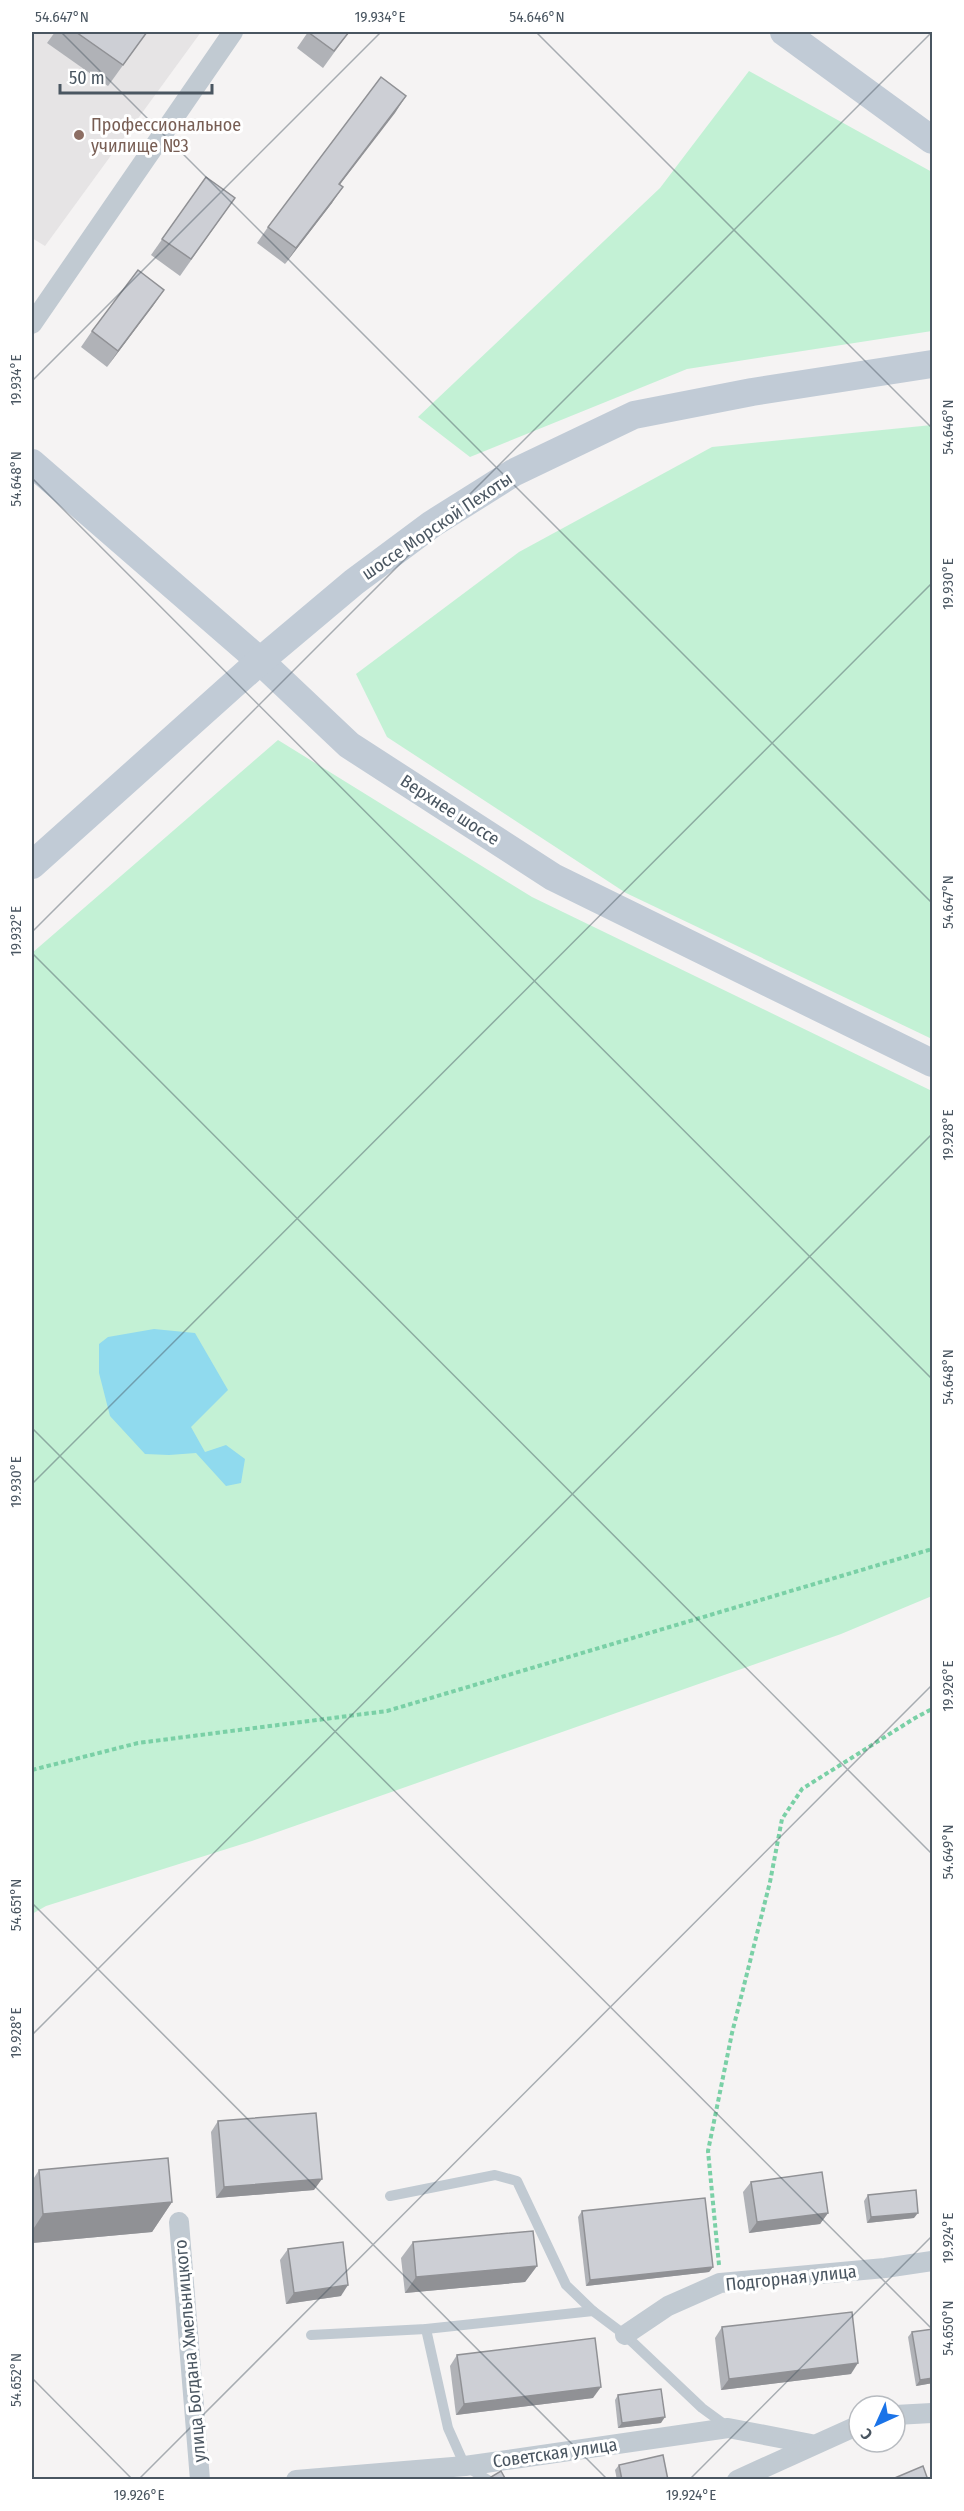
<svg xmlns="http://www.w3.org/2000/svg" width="964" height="2511" font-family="'Fira Sans Condensed',sans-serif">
<rect width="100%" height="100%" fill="#f5f3f3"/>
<path fill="#e6e4e5" d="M32,32H201L45,246L32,238Z"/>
<g fill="#c3f1d5">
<path d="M749,71L932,172V331L687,369L470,457L418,417L660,188Z"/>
<path d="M932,425V1039L626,893L387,737L356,674L519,552L712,447Z"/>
<path d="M278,740L532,897L932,1091V1596L841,1634L252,1841L46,1906L32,1914V953Z"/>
</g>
<path fill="#90daee" d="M154,1329L195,1333L228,1390L191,1427L205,1452L226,1445L245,1459L241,1483L226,1486L196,1453L169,1455L145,1454L110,1416L99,1373V1344L108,1337Z"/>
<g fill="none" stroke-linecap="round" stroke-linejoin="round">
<g stroke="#7ad0a6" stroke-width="4" stroke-dasharray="4.5 3" stroke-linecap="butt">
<path d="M32,1770L138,1743L387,1711L932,1549"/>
<path d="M719,2265L708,2151L732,2033L770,1882L782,1819L802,1789L915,1718L932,1709"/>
</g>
<g stroke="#c1cad2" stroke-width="10">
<path d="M390,2196L495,2175L517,2181L566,2285L593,2311L625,2335L702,2408L728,2427"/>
<path d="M426,2329L448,2428L465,2466L488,2480"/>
<path d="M311,2335L426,2329L593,2311"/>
</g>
<g stroke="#c1cad2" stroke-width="20">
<path d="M32,324L233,32"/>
<path d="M179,2222L200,2480"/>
<path d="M625,2335L668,2306L720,2283L885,2268L932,2261"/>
<path d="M895,2415L932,2413"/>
<path d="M296,2480L465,2466L728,2428L811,2444"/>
<path d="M737,2480L859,2425"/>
</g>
<g stroke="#c1cbd6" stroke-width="28">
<path d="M784,32L932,140"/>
<path d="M32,463L260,661L349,745L553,877L932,1063"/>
<path d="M32,865L260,661L354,582L432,524L513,473L634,415L752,392L932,364"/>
</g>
</g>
<g fill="#b0b2b7">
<path d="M55,32H147L108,86L47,43Z"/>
<path d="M308,32H349L323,68L297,48Z"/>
<path d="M406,96L340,184L332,203L285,264L257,243L268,227Z"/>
<path d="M206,177L235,198L180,276L151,255Z"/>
<path d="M164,290L107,367L81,347L92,331Z"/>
<path d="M218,2121L314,2190L216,2198L211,2132Z"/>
<path d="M39,2170L172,2202L152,2232L32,2243V2181Z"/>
<path d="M751,2182L828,2213L820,2224L749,2233L743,2192Z"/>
<path d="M868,2195L914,2218L867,2223L864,2201Z"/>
<path d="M582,2211L713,2267L709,2272L586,2286L578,2217Z"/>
<path d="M413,2242L537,2266L525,2282L405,2293L401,2258Z"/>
<path d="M288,2249L341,2296L286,2304L280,2260Z"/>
<path d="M722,2327L851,2374L721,2390L715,2338Z"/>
<path d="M912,2332L933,2383L916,2386L908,2337Z"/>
<path d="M457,2355L593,2398L456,2415L450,2366Z"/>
<path d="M618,2395L661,2423L618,2428L615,2400Z"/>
<path d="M619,2465L668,2480H617L615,2470Z"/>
</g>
<g fill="#909195">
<path d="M406,96L395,113L328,200L339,184Z"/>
<path d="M343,187L332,203L285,264L296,248Z"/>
<path d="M164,290L153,306L107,367L118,351Z"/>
<path d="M322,2179L314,2190L216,2198L224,2187Z"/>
<path d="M172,2202L152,2232L32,2243V2231L43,2214Z"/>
<path d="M828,2213L820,2224L749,2233L757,2222Z"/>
<path d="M918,2213L914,2218L867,2223L871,2217Z"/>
<path d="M537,2266L525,2282L405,2293L416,2277Z"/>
<path d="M713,2267L709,2272L586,2286L590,2280Z"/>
<path d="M348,2285L341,2296L286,2304L294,2293Z"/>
<path d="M858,2363L851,2374L721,2390L729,2379Z"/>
<path d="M933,2378V2383L916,2386L920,2380Z"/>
<path d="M601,2387L593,2398L456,2415L464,2404Z"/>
<path d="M665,2417L661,2423L618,2428L622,2423Z"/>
</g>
<g fill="#cdcfd5" stroke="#909195" stroke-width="1.5">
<path d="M76,32H147L123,65Z"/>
<path d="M308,32H349L334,51Z"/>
<path d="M381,77L406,96L339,184L343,187L296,248L268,227Z"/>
<path d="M206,177L235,198L191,259L162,239Z"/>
<path d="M138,270L164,290L118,351L92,331Z"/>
<path d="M316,2113L322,2179L224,2187L218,2121Z"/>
<path d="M168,2158L172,2202L43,2214L39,2170Z"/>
<path d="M822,2172L828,2213L757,2222L751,2182Z"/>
<path d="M916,2190L918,2213L871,2217L868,2195Z"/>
<path d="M705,2198L713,2267L590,2280L582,2211Z"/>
<path d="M533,2231L537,2266L416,2277L413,2242Z"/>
<path d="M343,2242L348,2285L294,2293L288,2249Z"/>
<path d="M852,2312L858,2363L729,2379L722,2327Z"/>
<path d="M933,2329V2378L920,2380L912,2332Z"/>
<path d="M595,2338L601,2387L464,2404L457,2355Z"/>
<path d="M661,2389L665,2417L622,2423L618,2395Z"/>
<path d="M663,2455L668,2480H622L619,2465Z"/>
<path d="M923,2466L928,2480H890Z"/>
<path d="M501,2471L506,2480H486Z"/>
</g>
<path fill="none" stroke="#4a5661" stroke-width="1.5" stroke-opacity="0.45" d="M61,32L932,903M536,32L932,428M32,381L381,32M32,478L932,1379M32,932L932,32M32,953L932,1854M32,1428L932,2329M32,1484L932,583M32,1903L608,2480M32,2035L932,1134M32,2378L133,2480M138,2480L932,1685M689,2480L932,2236"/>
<circle fill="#8d6e63" stroke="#fff" stroke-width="2" cx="79" cy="135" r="6"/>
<g text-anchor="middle" stroke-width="6" stroke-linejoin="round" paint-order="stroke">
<g font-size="18" fill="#785e54" stroke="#fff" text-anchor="start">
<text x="91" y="131">Профессиональное<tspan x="91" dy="21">училище №3</tspan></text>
</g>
<g font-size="18" fill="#4a5661" stroke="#fff">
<text transform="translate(437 526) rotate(-34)" y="6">шоссе Морской Пехоты</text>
<text transform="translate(450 810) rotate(33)" y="6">Верхнее шоссе</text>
<text transform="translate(791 2278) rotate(-6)" y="6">Подгорная улица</text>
<text transform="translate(190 2351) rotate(-95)" y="6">улица Богдана Хмельницкого</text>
<text transform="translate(555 2453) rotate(-8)" y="6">Советская улица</text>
</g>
</g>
<rect width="964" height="2511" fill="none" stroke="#ffffff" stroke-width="66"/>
<g transform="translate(877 2424) rotate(225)"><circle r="28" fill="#ffffff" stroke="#b7bbc0" stroke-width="1.5"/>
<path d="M0-4.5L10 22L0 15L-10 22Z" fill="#1a73e8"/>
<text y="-9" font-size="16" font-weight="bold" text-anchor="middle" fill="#4a5661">С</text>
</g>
<path d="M60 84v9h152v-9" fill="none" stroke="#4a5661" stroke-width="3"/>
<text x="69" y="84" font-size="18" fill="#4a5661" stroke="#ffffff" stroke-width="4.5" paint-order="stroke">50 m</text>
<rect x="33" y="33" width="898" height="2445" fill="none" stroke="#4a5661" stroke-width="2"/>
<g font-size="15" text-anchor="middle" fill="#4a5661">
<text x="62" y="22">54.647°N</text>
<text x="380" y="22">19.934°E</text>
<text x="537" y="22">54.646°N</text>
<text transform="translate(16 380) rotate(-90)" y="5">19.934°E</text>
<text transform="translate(948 427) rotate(-90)" y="5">54.646°N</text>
<text transform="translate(16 479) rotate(-90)" y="5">54.648°N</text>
<text transform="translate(948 584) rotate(-90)" y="5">19.930°E</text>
<text transform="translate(948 902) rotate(-90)" y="5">54.647°N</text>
<text transform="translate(16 931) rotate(-90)" y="5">19.932°E</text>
<text transform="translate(948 1135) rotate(-90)" y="5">19.928°E</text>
<text transform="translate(948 1377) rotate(-90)" y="5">54.648°N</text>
<text transform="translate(16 1482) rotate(-90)" y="5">19.930°E</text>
<text transform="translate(948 1686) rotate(-90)" y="5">19.926°E</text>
<text transform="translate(948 1852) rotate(-90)" y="5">54.649°N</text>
<text transform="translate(16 1905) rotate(-90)" y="5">54.651°N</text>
<text transform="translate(16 2033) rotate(-90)" y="5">19.928°E</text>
<text transform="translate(948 2238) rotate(-90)" y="5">19.924°E</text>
<text transform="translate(948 2328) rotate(-90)" y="5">54.650°N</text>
<text transform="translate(16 2380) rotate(-90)" y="5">54.652°N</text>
<text x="139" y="2500">19.926°E</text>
<text x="691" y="2500">19.924°E</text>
</g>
</svg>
